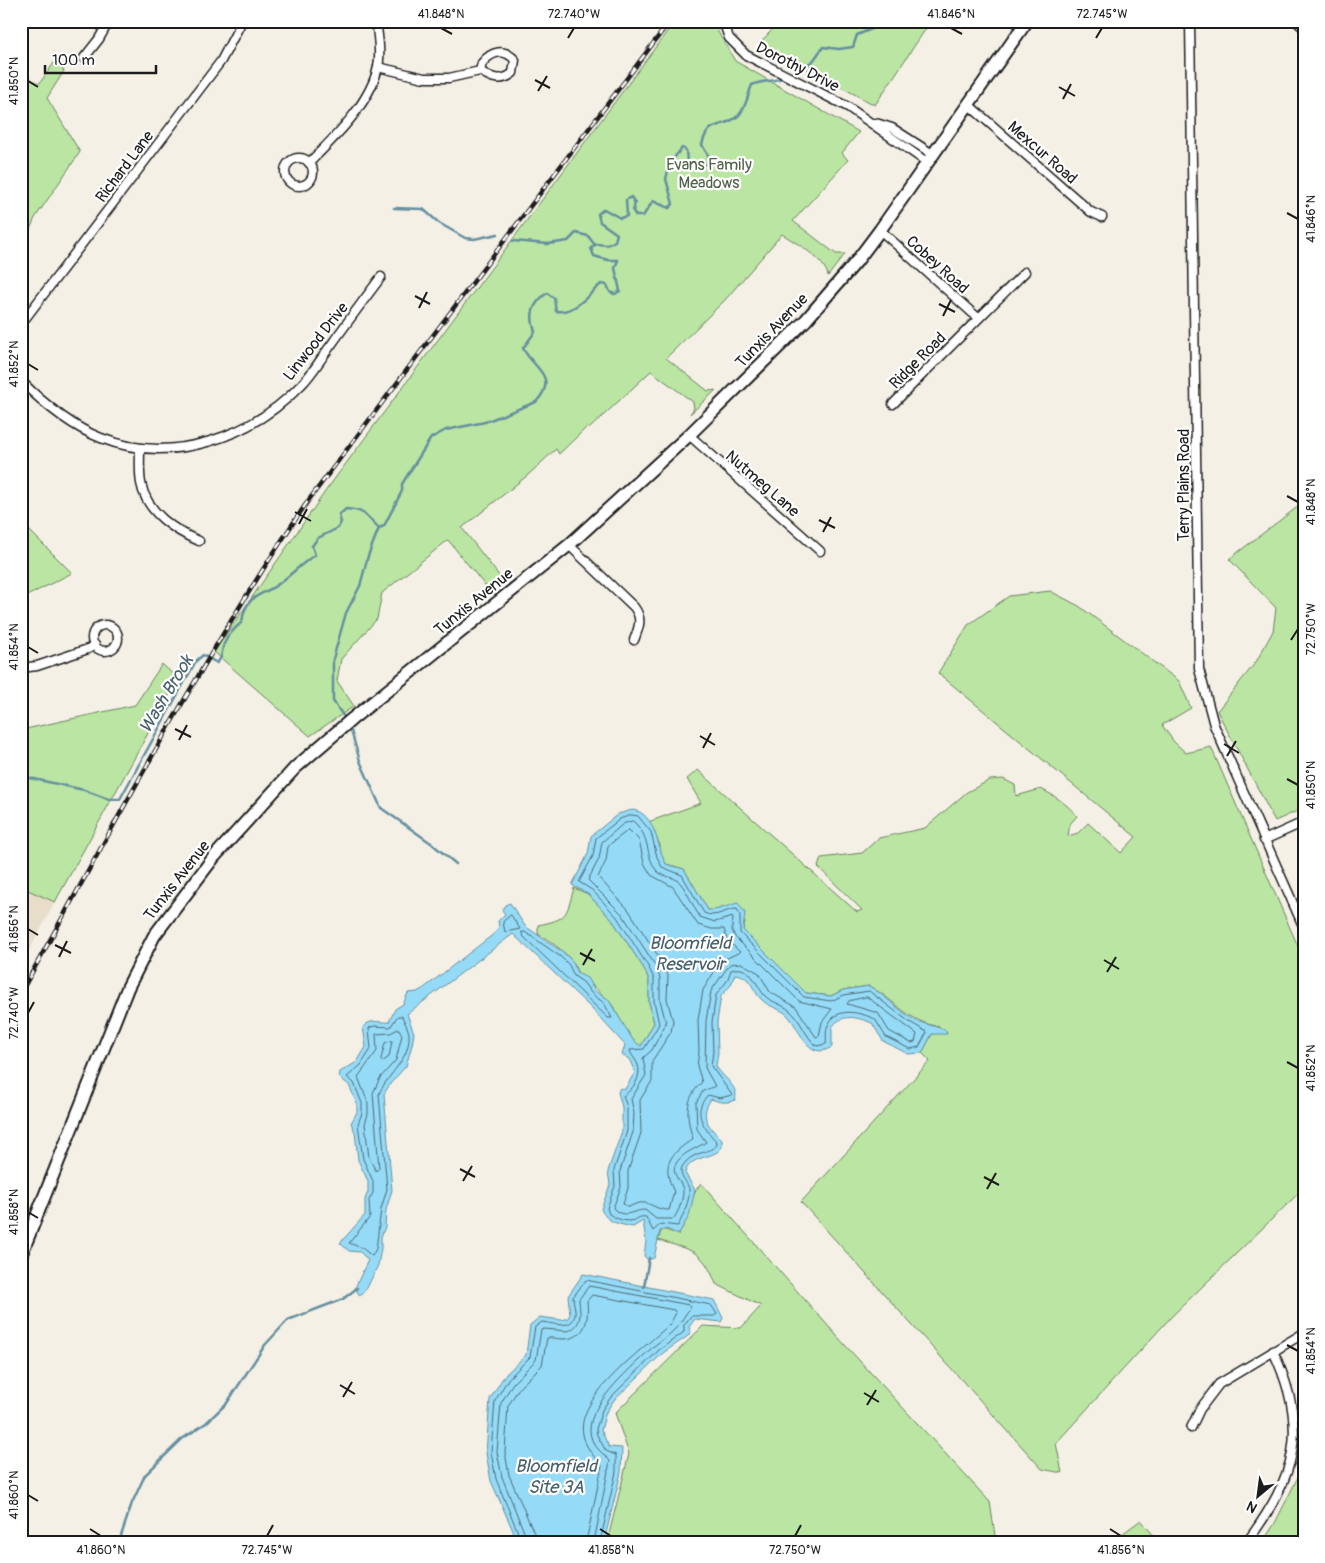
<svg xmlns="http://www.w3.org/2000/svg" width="1325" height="1563" font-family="Pangolin,sans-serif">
<rect width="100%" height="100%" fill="#f4f0e6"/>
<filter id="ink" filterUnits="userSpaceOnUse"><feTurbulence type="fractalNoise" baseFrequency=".02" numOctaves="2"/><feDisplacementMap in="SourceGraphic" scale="10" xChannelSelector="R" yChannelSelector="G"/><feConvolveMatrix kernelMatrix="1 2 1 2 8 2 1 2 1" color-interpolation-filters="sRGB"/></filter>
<g filter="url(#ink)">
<path fill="#e7ddc8" d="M21,887L55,902L21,966Z"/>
<g fill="#bae5a2" stroke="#6b805f">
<path d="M675,21H716L718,32L735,61L859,132L842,153L848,160L793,221L836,254H845L828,276C825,259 796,243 782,234L725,300L666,358L708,391L716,390L690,414L694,408L693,402L651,371L589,429L587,427L559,454L556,449L528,475L462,528L504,582L491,593L448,540L382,593L377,619L341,659L337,681L354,706L310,736L214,652L327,489Z"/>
<path d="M780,21H931L875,105L759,44Z"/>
<path d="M56,60L64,71L47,98L80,152L35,218L21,250V72L39,84Z"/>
<path d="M1304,502V808L1275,821L1217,711L1256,662L1273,631L1276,608L1229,559Z"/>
<path d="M21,522L72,573L21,599Z"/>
<path d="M1050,591L1079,606L1179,681L1191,708L1162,725L1174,742L1186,753L1211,747L1304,960V1188L1172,1316L1056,1443L1062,1473L1042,1469L801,1202L930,1061L922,1053L932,1034L938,1033L940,1027C906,1021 898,1002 869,986L843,990L831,996L806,993L743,930L745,922L723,907L715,911L708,910L684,869L666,864L661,856L660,845L648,822L701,803L687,779L698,770L857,912L862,910L818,867L821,858L862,853L879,838L925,828L967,792L990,780L1003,779L1015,785L1016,796L1041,789C1055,796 1066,803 1077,816L1070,824L1068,836L1078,833L1088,823L1121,853L1136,837L938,673L968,625L1009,596Z"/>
<path d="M162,664L178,679L55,902L21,887V730L135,705Z"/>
<path d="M574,888L588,894L613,921L645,970L649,980V1002L654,1023L641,1046C626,1041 619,1010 607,999C598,990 588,982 579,974C575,970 575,964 571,960C564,951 548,939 538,934V925C568,919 566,916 574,888Z"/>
<path d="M701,1183L845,1345L990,1502L996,1542H607L629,1454L615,1413L703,1326L741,1328L761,1306L716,1284C702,1248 691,1251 658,1240L662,1229L678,1234C691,1218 688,1198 701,1183Z"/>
<path d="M1301,1471L1304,1472V1542H1263L1275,1523Z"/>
<path d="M1141,1520L1159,1542H1111Z"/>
</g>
<g fill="#95dbf7" stroke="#658f9f">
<path d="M632,810C656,812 657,848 666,864L684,869L708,910C718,911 728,905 738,903L745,913L743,930L806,993L831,996L843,990L869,986C885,995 898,1010 913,1019C924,1025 936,1025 946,1031L947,1034H932L922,1053L908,1054L883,1041L872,1023C857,1017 842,1013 832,1027V1047C806,1063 800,1025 785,1013C778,1008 767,1006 761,999C752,990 751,975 735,974L731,985L721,996L717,1022L718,1053L716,1066C722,1077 740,1087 735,1100C725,1104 720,1102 711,1099C698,1118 710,1127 722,1140V1147C714,1160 690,1154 685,1173L695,1190L689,1216L678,1235L667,1229L660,1231L654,1258L648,1260L644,1256L646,1241L643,1221L633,1227C619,1224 607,1223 601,1209L610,1185L608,1171L622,1131V1107L618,1092L620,1088L625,1089L635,1072L629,1059L622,1055L625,1045L590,1007L513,934L407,1014L414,1033L412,1045L406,1066L390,1084L384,1094L392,1190L386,1210L385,1227L381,1237V1249L378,1265L367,1288L360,1296L355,1288L368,1260L360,1252L349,1251L340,1243L365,1215V1199L368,1192V1181L358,1160L355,1132L351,1123L357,1112V1104L349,1085L339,1077L340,1072L357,1062L366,1047L363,1027C371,1018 379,1023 389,1022L395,1009L403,1004L408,993L417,992L424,988L495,933L499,927L498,921L505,914L502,910L505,905L510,903L525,926L564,953L573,962L577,973L587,978L595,991L608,999L633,1040L641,1046L654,1023L649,1002V980L645,970L613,921L588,894L572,885L588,854L591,836L618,814Z"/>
<path d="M583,1274L714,1300L723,1318L721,1322L695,1319L689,1327L691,1332L688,1336L663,1353L614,1400L606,1412L601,1430L609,1447L622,1448L621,1472L604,1542H518L491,1481L486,1453L490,1399L504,1376L526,1355L530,1325L540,1317L561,1320L568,1318L570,1314L568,1296Z"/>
</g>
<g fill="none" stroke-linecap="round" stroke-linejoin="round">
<g stroke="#4c6874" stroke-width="1">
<path d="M632,815L638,816L651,832L657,857L662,867L682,875L704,913C717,919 725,909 737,909L740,915V933L804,997L831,1001L844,995L869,991L908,1021L927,1032L919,1047L910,1049L886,1037L875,1019C859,1012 837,1006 828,1025C825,1031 827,1038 826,1044L817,1046C805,1037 801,1019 789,1010C782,1004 771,1002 765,996C756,986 751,963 731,970L727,981L716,995L712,1022L713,1052L711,1066L732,1095L720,1098L708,1095C691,1112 704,1128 717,1142V1145C708,1154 694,1151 684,1164C676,1174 687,1180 689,1189C691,1198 682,1218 678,1226L661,1224L653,1231L646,1217C640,1216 639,1218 634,1220C626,1223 615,1218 609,1214L607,1208L615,1186L614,1170L627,1131V1107L623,1096C634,1089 644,1074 636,1061C633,1056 631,1055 630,1050L644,1049L659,1024L654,1001V979L649,968L617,917L592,890L579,882L593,856L596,838L620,819Z"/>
<path d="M633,821C652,838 644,853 656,870C662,877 671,876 677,880C685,885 694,909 700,917L715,922L733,917L732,930L735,937L799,1001L832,1009L822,1022L819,1036L816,1037L796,1007L770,992L759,973L741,963L730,964L711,991L706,1021L705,1068L715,1086L703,1091L696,1103L697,1129L706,1142C696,1149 685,1151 677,1162C669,1174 681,1179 683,1190C684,1197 678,1214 673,1219H656L645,1210C633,1210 624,1220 613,1208L621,1187L620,1171L633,1132L634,1113L631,1099L646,1075L643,1058L652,1050L666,1023L660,1000V978L655,965L622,914L588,880L599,859L602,842L623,824Z"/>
<path d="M629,830L639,840L644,863L651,875L673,887L698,925L712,929H724L727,940L740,952L721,961L703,990L698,1020L699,1052L697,1066L702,1082C684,1099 686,1117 693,1139C669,1155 661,1164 674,1192L669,1210C651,1210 649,1196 629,1207L623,1204L628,1188V1171L641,1133L640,1100L652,1081V1061L671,1032L673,1021L667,999L668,976L662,962L628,909L598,877L606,861L608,846Z"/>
<path d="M511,915L520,929L505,932L503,922Z"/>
<path d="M522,932H525L561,957L569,965L574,976L583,982L592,994L604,1003L612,1018H608L523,936Z"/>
<path d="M867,997L917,1034L915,1042L911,1043L889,1031L878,1013L847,1004L849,1001Z"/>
<path d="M398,1016H402C404,1022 409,1029 409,1035C410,1060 388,1073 379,1094L387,1189L381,1209L376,1249L372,1256L362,1248L349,1243L370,1217L369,1200L373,1193V1181L363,1159L358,1124L362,1113V1103L354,1083L347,1077L361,1065L371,1049L369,1028L374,1026L390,1027Z"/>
<path d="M399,1029L402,1035L396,1060L380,1078L373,1093L379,1168L376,1171L369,1158L365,1124L368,1114V1103L358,1077L377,1051L376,1034L390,1033Z"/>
<path d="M392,1041L389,1057L382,1062L381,1059L385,1043Z"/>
<path d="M522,1542L496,1479L491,1452L495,1401L508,1379L530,1357L535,1327L542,1322C552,1323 573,1331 575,1314C576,1309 573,1303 573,1297L586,1280L711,1305L717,1314L714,1316H691L684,1325V1332L659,1350L611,1397L602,1410L596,1429L597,1435L606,1451L616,1455V1472L600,1542"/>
<path d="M528,1542L502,1477L497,1452L501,1403L513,1383L536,1360L541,1330L544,1329L568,1331C583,1325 580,1313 579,1299L589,1286L689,1305L691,1307C685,1314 681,1323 675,1329C669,1336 661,1340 654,1346C635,1364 589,1403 590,1430C590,1445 602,1452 610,1461L594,1542"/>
<path d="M536,1542L534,1533L509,1475L505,1452L508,1406L519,1388L542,1365L547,1338C552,1337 557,1339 563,1339C586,1339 589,1319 587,1301L592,1295L674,1310L676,1313L670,1324C646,1347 575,1397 583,1434C585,1448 594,1456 602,1466L586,1542"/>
</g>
<g stroke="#658f9f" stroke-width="2.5">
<path d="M790,74L813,61L823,47L839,49L853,47L857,35L874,28L882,21"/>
<path d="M394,208L423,209L439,223L465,238L474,239L498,234"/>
<path d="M513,241L548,244L568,241L576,233L588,236L595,245"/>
<path d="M346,720L333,701V659L346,613L360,586L368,556L379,528"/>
<path d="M349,724L360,761L381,808L431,843L456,864"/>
<path d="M21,776L84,790L108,799H120L196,661L203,655L217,663C223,658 221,651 224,644C228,635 235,628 242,622C246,592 263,597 281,582C293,573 302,563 315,555L312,546L318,538L338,528L341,522L339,515L346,509C367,510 366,517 379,528L384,526L402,491V484L431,438L446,430L485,422L536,402C560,376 532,368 523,348L535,332C529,315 532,304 547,293L554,298L556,311C575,314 588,295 601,284L607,285L610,292L615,294L620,291L615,268L618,260H608L594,256L591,248L596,244L607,245L615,241L617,234L600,222L598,214L604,209L620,218L627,216L626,200L631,197L635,203L633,211L636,216H643L653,201L669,208L673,204L666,179L670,163L682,148L686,150L687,162C696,170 705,168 709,157L702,145C708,118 724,130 739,115C746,108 748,94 752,85C763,80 775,82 785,77"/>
<path d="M644,1287L649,1258"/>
<path d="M119,1542L132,1503L145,1475L182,1439L206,1423L227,1403L265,1345L288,1320L343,1299L357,1288"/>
</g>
<defs>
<g id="street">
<path d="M723,21L729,38L746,55L848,107L928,163"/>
<path d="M1190,21L1199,669L1214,725L1304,928"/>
<path d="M1296,21L1304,28"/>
<path d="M84,58L99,39L109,21"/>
<path d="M378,67L424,78H449L480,71C492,79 502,82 513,73L515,60C504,48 492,51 482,63L480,71"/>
<path d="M969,105L1091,212L1102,217"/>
<path d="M876,123L892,128L934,155"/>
<circle cx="299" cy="172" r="14"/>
<path d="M309,163C334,138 370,104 378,67C381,53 378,35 376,21"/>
<path d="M880,230L978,318"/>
<path d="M21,324L221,61L242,21"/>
<path d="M21,381C44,404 70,426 101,438C172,466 252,437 302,384C312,374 320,360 329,348C346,324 363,301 381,277"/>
<path d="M893,404L1025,272"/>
<path d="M689,435L820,551"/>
<path d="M140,448C140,459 139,472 141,483C146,512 175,531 199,541"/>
<path d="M569,545L634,607C643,619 639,627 634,640"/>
<circle cx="105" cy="638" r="13"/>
<path d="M21,668L37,666L88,649L95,645"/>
<path d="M1264,840L1304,822"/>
<path d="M1191,1428L1200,1409L1219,1384L1304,1333"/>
<path d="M1247,1542C1296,1476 1310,1429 1273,1351"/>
</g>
<path id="secondary" d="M21,1255L128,987L154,936L214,857L295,768L352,719L569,545L689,435L806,320L856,262L880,230L1027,21"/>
</defs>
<use href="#street" stroke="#1c1c1c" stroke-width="11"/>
<use href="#secondary" stroke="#1c1c1c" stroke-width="15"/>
<use href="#street" stroke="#fff" stroke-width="8"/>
<use href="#secondary" stroke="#fff" stroke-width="11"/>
<defs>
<path id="rail" d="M21,992C114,827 201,658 308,501L670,21"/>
</defs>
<use href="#rail" stroke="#1c1c1c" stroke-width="4.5"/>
<use href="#rail" stroke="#fff" stroke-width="2.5" stroke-dasharray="8" stroke-linecap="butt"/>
</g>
</g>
<path fill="none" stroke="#1c1c1c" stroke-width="2" d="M441,28L452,34M951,28L962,34M568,38L574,28M1096,38L1102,28M535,80L550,88M28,81L38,87M1059,87L1075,96M538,91L547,76M1063,99L1071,84M1287,213L1298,219M415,296L430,304M939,304L955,312M419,308L427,292M943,316L951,300M28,364L38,370M1287,496L1298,502M295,512L311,521M819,520L835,528M299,524L307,509M823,532L831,517M1291,640L1298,629M28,647L38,653M175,729L191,737M700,736L715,745M179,740L187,725M1224,744L1239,753M703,748L711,733M1227,756L1236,741M1287,779L1298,785M28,929L38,935M55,945L71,953M580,953L595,961M59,957L67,941M1104,960L1119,969M583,965L592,949M1107,972L1116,957M28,1013L34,1002M1287,1062L1298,1068M460,1169L475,1177M984,1177L999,1185M463,1181L472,1166M987,1189L996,1173M28,1212L38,1218M1287,1345L1298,1351M340,1385L355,1394M864,1393L879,1402M343,1397L352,1382M867,1405L876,1390M28,1495L38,1501M90,1529L101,1536M600,1529L611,1536M1110,1529L1121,1536M267,1536L273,1525M795,1536L801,1525"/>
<g text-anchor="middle" stroke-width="4.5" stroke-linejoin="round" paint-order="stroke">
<g font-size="16" fill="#1c1c1c" stroke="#fff">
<text transform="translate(798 66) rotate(27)" y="6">Dorothy Drive</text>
<text transform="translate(1043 152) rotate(41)" y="6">Mexcur Road</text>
<text transform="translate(124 166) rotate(-53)" y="6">Richard Lane</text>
<text transform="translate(938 264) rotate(42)" y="6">Cobey Road</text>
<text transform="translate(771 330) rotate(-46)" y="6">Tunxis Avenue</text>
<text transform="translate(315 341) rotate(-52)" y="6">Linwood Drive</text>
<text transform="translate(917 360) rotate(-45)" y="6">Ridge Road</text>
<text transform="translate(763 483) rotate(41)" y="6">Nutmeg Lane</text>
<text transform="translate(1183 485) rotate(-90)" y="6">Terry Plains Road</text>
<text transform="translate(473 601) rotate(-39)" y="6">Tunxis Avenue</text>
<text transform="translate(176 880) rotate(-52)" y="6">Tunxis Avenue</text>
</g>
<g font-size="16" fill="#53624b" stroke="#fff">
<text x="709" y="170">Evans Family<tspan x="709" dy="18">Meadows</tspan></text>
</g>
<g font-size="18" font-style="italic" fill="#465f69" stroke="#fff">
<text transform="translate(166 694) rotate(-59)" y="6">Wash Brook</text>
<text x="690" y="949">Bloomfield<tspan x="690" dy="21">Reservoir</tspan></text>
<text x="556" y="1472">Bloomfield<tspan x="556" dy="21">Site 3A</tspan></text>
</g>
</g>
<rect width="1325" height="1563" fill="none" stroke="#fff" stroke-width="55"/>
<g transform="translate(1258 1496) rotate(209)" stroke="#ffffff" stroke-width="4" paint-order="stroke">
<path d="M0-4L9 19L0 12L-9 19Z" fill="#1c1c1c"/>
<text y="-8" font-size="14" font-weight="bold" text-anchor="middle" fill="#1c1c1c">N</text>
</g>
<path d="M45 65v8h111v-8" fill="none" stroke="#1c1c1c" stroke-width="2.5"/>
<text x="52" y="65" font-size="15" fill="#1c1c1c" stroke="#ffffff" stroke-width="4" paint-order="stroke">100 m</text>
<rect x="28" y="28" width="1270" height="1508" fill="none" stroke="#1c1c1c" stroke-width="2"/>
<g font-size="12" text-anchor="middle" fill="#1c1c1c">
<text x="441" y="18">41.848°N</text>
<text x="574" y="18">72.740°W</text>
<text x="951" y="18">41.846°N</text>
<text x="1102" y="18">72.745°W</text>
<text transform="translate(14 81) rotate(-90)" y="4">41.850°N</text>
<text transform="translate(1311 219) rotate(-90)" y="4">41.846°N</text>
<text transform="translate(14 364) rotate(-90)" y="4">41.852°N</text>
<text transform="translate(1311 502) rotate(-90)" y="4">41.848°N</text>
<text transform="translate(1311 629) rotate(-90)" y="4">72.750°W</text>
<text transform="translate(14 647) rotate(-90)" y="4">41.854°N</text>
<text transform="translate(1311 785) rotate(-90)" y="4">41.850°N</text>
<text transform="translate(14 929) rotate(-90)" y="4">41.856°N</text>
<text transform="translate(14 1013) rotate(-90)" y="4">72.740°W</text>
<text transform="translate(1311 1068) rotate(-90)" y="4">41.852°N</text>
<text transform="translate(14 1212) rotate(-90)" y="4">41.858°N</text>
<text transform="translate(1311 1351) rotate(-90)" y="4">41.854°N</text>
<text transform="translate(14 1495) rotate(-90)" y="4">41.860°N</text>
<text x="101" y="1554">41.860°N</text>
<text x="267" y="1554">72.745°W</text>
<text x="611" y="1554">41.858°N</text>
<text x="795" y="1554">72.750°W</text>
<text x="1121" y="1554">41.856°N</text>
</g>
</svg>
